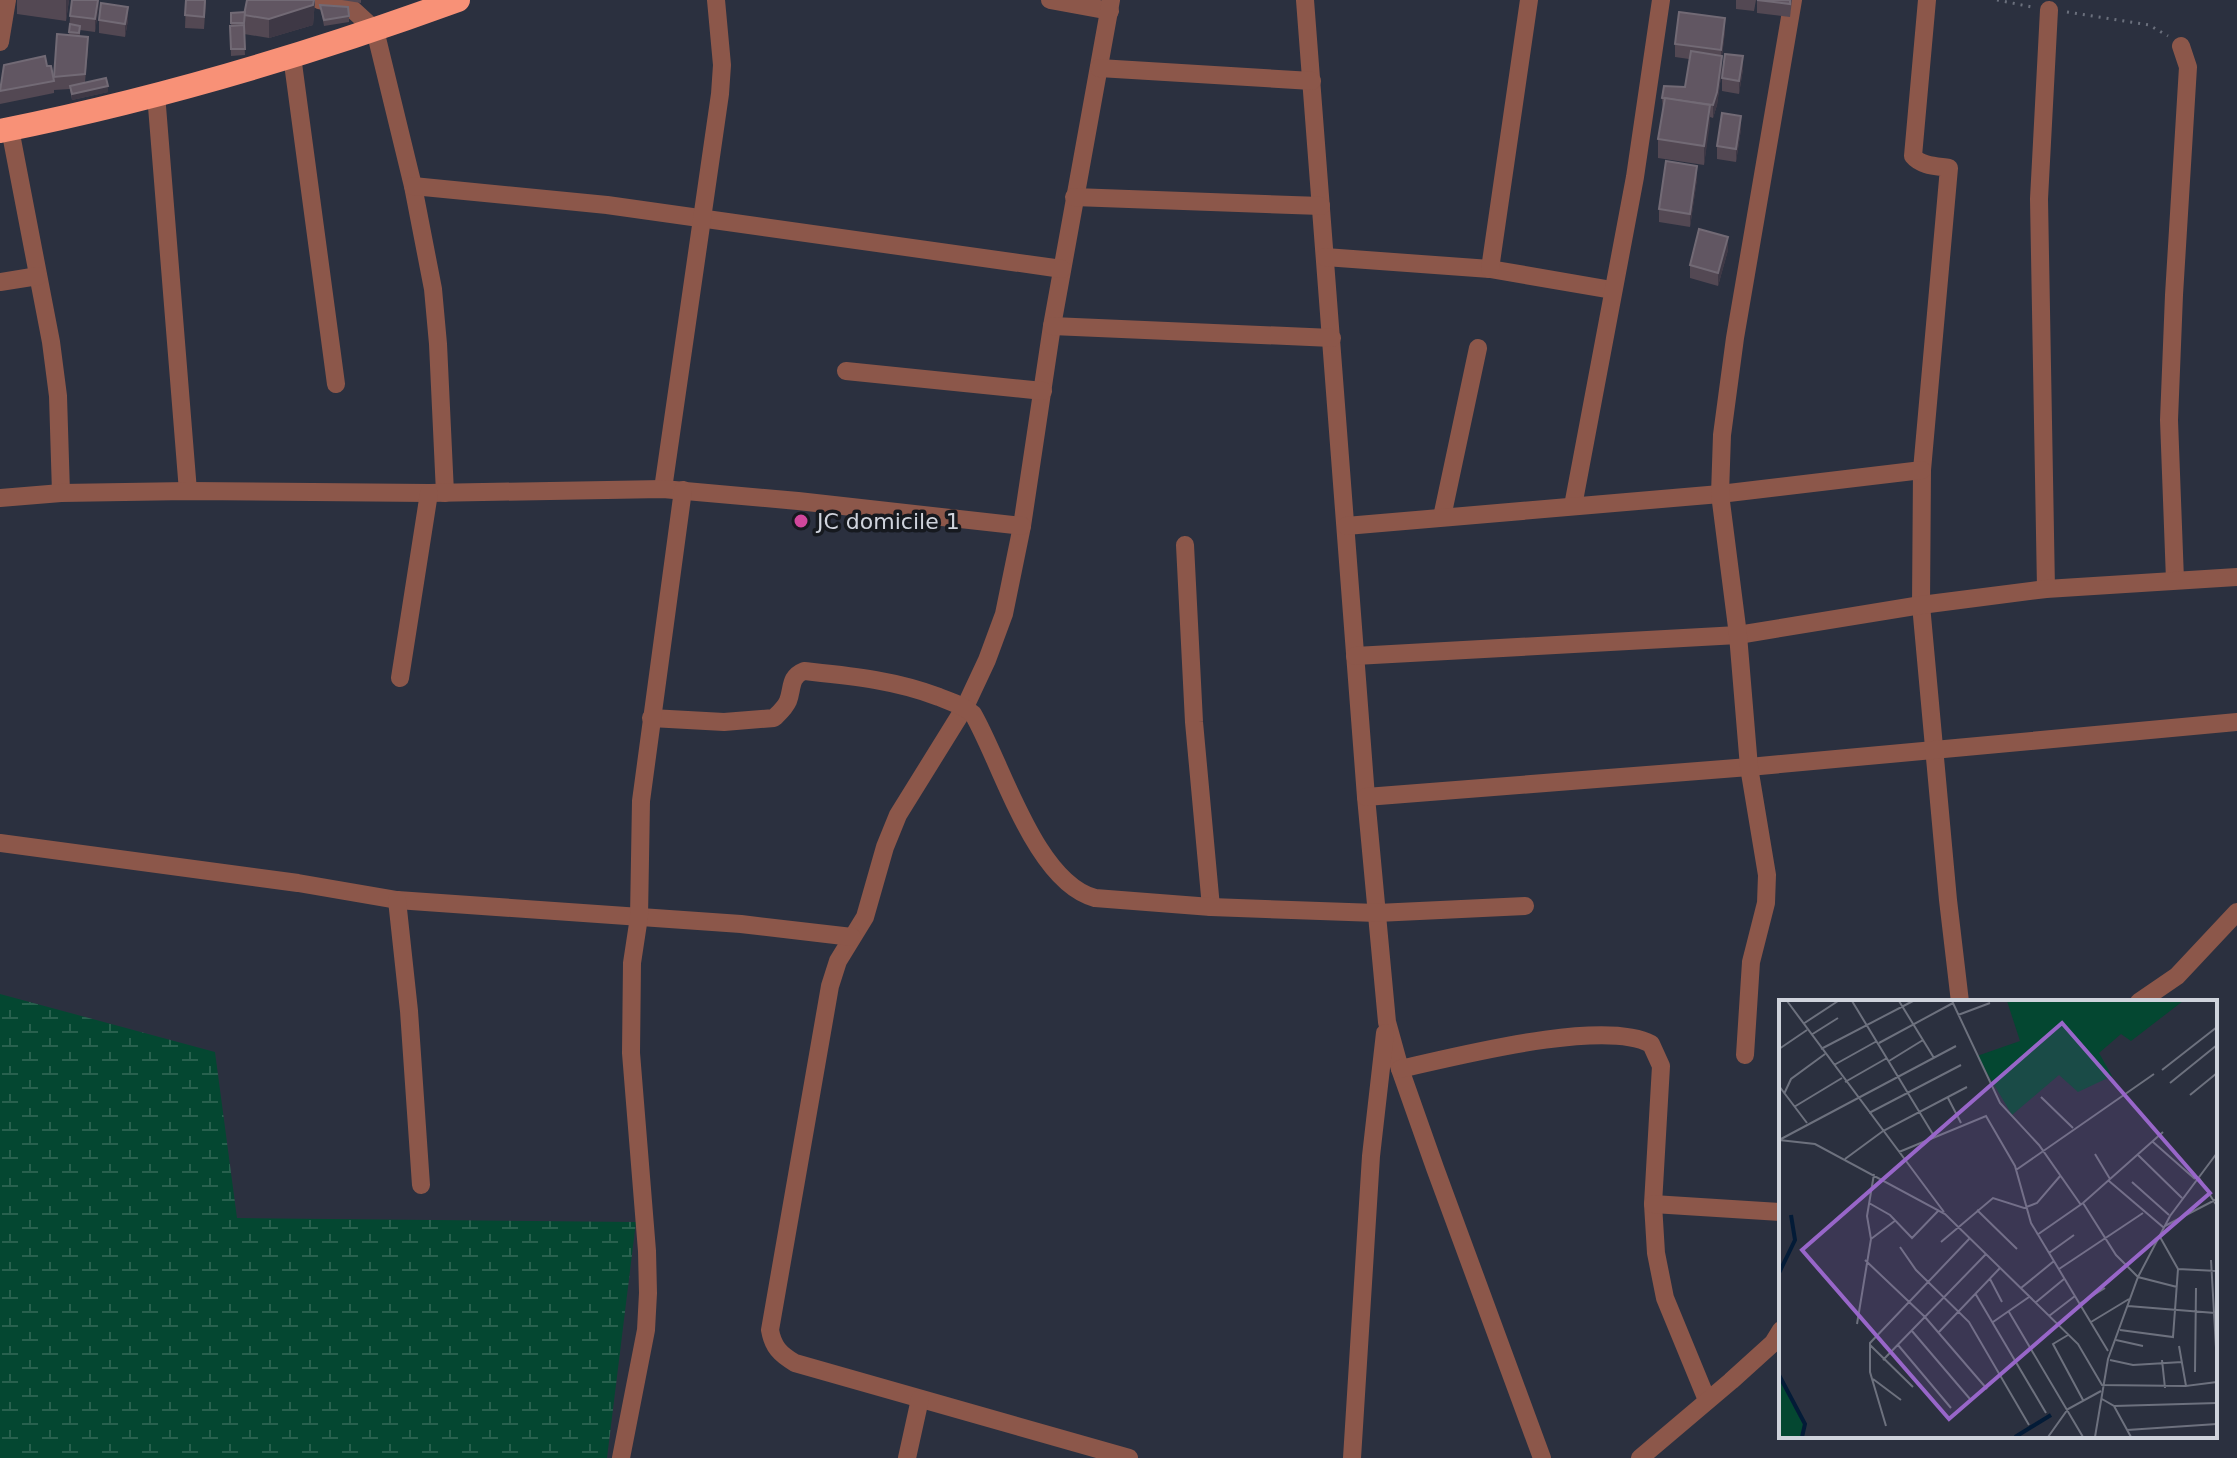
<svg xmlns="http://www.w3.org/2000/svg" width="2237" height="1458" font-family="'DejaVu Sans',sans-serif">
<defs>
<pattern id="wetland-marsh" width="20" height="14" patternUnits="userSpaceOnUse" patternTransform="scale(2)"><rect width="20" height="14" fill="#044731"/><path d="M1 5h8M5 5V1M11 12h8M15 12V8" fill="none" stroke="#28614e"/></pattern>
</defs>
<rect width="100%" height="100%" fill="#2b303f"/>
<path fill="url(#wetland-marsh)" d="M0,994L215,1052L237,1218L636,1222L607,1458H0Z"/>
<g fill="none" stroke-linecap="round" stroke-linejoin="round">
<g stroke="#6b707d" stroke-width="3" stroke-dasharray="2 6" stroke-linecap="butt">
<path d="M1997,0L2032,7"/>
<path d="M2067,12L2149,25L2168,36"/>
</g>
<g stroke="#8c574a" stroke-width="18">
<path d="M319,0L351,8L375,30L413,186L433,289L438,344L445,493"/>
<path d="M1050,0L1110,11"/>
<path d="M1111,0L1052,326L1022,526L1004,614L987,660L965,707L898,815L885,847L865,917L838,961L830,986L770,1330C773,1347 780,1354 795,1363L1129,1458"/>
<path d="M1305,0L1366,797L1387,1022L1400,1069L1435,1168L1542,1458"/>
<path d="M1927,0L1913,156C1921,166 1937,166 1949,168L1922,470L1921,605L1948,900L1960,1002"/>
<path d="M0,42L7,0"/>
<path d="M292,56L336,384"/>
<path d="M1099,68L1312,81"/>
<path d="M156,94L188,491"/>
<path d="M10,129L51,342L58,396L61,493"/>
<path d="M413,186L607,205L1062,269"/>
<path d="M1074,197L1321,206"/>
<path d="M1325,257L1490,269L1612,290"/>
<path d="M1490,269L1529,0"/>
<path d="M0,282L38,276"/>
<path d="M1052,326L1332,338"/>
<path d="M846,371L1043,391"/>
<path d="M663,489L720,94L722,65L716,0"/>
<path d="M0,498L61,493L188,491L429,493L663,489L798,501L1022,526"/>
<path d="M1573,506L1635,177L1661,0"/>
<path d="M1442,517L1478,348"/>
<path d="M1346,526L1720,494L1922,470"/>
<path d="M1185,545L1194,722L1211,907"/>
<path d="M2175,580L2169,420L2174,295L2188,67L2181,46"/>
<path d="M2046,589L2039,199L2049,10"/>
<path d="M1355,656L1738,635L1921,605L2046,589L2237,577"/>
<path d="M400,678L429,493"/>
<path d="M651,718L724,722L774,718C779,713 785,708 788,701C793,688 789,677 804,671C851,676 895,680 939,697C951,702 963,705 973,714C1002,764 1035,882 1095,898L1211,907L1377,913L1525,906"/>
<path d="M1366,797L1749,767L2237,722"/>
<path d="M0,843L298,883L397,900L741,924L852,937"/>
<path d="M397,900L409,1011L421,1185"/>
<path d="M2139,1002L2177,976L2237,912"/>
<path d="M1745,1055L1751,962L1766,903L1767,875L1749,767L1738,635L1720,494L1722,435L1735,338L1793,0"/>
<path d="M1400,1069C1455,1057 1603,1018 1651,1044L1661,1066L1653,1204L1656,1253L1665,1298L1707,1400"/>
<path d="M1653,1204L1781,1212"/>
<path d="M621,1458L646,1330L648,1293L647,1251L631,1053L632,963L639,917L641,801L683,490"/>
<path d="M907,1458L920,1399"/>
<path d="M1352,1458L1371,1156L1385,1033"/>
<path d="M1640,1458L1731,1381L1773,1343L1781,1330"/>
</g>
<path stroke="#f89177" stroke-width="24" d="M0,131C155,100 310,54 458,0"/>
</g>
<g fill="#534853">
<path d="M17,0H69L66,21L17,14Z"/>
<path d="M99,0L95,32L80,30V36L88,49L85,82L108,92L72,100L70,89L54,90V77L69,35L70,16Z"/>
<path d="M186,0H206L204,29L185,28Z"/>
<path d="M315,0L313,25L269,38L244,34L245,55L231,56L230,26H231V13L245,12Z"/>
<path d="M342,0H361V3Z"/>
<path d="M1736,0H1756L1754,11L1736,9Z"/>
<path d="M1757,0H1792L1790,17L1757,13Z"/>
<path d="M320,5L349,16V22L324,26Z"/>
<path d="M99,20H128L125,37L99,33Z"/>
<path d="M1725,31L1722,56V69L1717,105L1713,118L1710,117L1704,165L1658,158V139L1663,111L1662,98L1685,87L1689,59L1675,57V44Z"/>
<path d="M47,66L54,81V93L0,104V91Z"/>
<path d="M1743,69L1739,94L1722,91V78Z"/>
<path d="M1741,129L1736,162L1717,159V146Z"/>
<path d="M1697,179L1690,227L1659,222V209Z"/>
<path d="M1728,250L1718,286L1690,278V265Z"/>
</g>
<g fill="#3e3845">
<path d="M66,0H69L66,21Z"/>
<path d="M98,0L99,7L95,32V19Z"/>
<path d="M315,0L313,25L269,38V19Z"/>
<path d="M128,7V20L125,37V24Z"/>
<path d="M1725,18V31L1721,63V50Z"/>
<path d="M1722,56V69L1717,105L1713,118V105Z"/>
<path d="M1743,56V69L1739,94V81Z"/>
<path d="M108,86V92L72,100V94Z"/>
<path d="M1710,105V124L1704,165V146Z"/>
<path d="M1741,116V129L1736,162V149Z"/>
<path d="M1697,166V179L1690,227V214Z"/>
<path d="M1728,237V250L1718,286V273Z"/>
</g>
<g fill="#615662" stroke="#726a75" stroke-width="2">
<path d="M72,0H98L95,19L70,16Z"/>
<path d="M186,0H205L204,17L185,15Z"/>
<path d="M247,0H314L313,5L269,19L244,15Z"/>
<path d="M1757,0H1790V4Z"/>
<path d="M101,3L128,7L125,24L99,20Z"/>
<path d="M320,5L348,7L349,16L324,20Z"/>
<path d="M245,12L244,23H231V13Z"/>
<path d="M1679,12L1725,18L1721,50L1675,44Z"/>
<path d="M70,24L80,26L79,33L69,32Z"/>
<path d="M244,25L245,49H231L230,26Z"/>
<path d="M57,34L88,37L85,74L54,77Z"/>
<path d="M1691,51L1722,56L1717,92L1713,105L1662,98L1664,86L1685,87Z"/>
<path d="M1725,54L1743,56L1739,81L1722,78Z"/>
<path d="M45,56L47,66H51L54,81L0,91L4,65Z"/>
<path d="M106,78L108,86L72,94L70,86Z"/>
<path d="M1665,98L1710,105L1704,146L1658,139Z"/>
<path d="M1722,113L1741,116L1736,149L1717,146Z"/>
<path d="M1666,161L1697,166L1690,214L1659,209Z"/>
<path d="M1699,229L1728,237L1718,273L1690,265Z"/>
</g>
<circle fill="#d1479c" stroke="#16191f" stroke-width="3" cx="801" cy="521" r="8"/>
<g text-anchor="middle" stroke-width="7" stroke-linejoin="round" paint-order="stroke">
<g font-size="22" fill="#cfd3dc" stroke="#16191f" text-anchor="start">
<text x="817" y="529">JC domicile 1</text>
</g>
</g>
<g transform="translate(1779 1000)">
<rect width="438" height="438" fill="#2b303f"/>
<path d="M228,1H404L352,41L342,34L320,53L333,76L299,92L280,75L233,115L198,56L241,41ZM0,377L26,428L25,437H0Z" fill="#044731"/>
<path fill="none" stroke="#031b37" stroke-width="4" d="M0,273L16,240L12,215M0,375L26,424L23,437M236,437L272,415"/>
<path fill="none" stroke="#6d717e" stroke-width="2" d="M8,1L165,212M73,1L155,136M120,1L155,58M173,1L221,103L260,145L302,205M179,15L211,3M24,24L59,1M32,35L59,18M100,43L174,3M0,49L28,30M42,49L134,1M110,61L144,40M55,65L98,41M383,70L438,27M66,82L108,58M391,83L438,45M0,86L28,123M5,94L12,79L46,54M411,95L438,73M262,97L294,128M169,98L182,123M15,107L63,78M90,113L182,65M2,139L177,46M0,140L36,144L166,214L299,344L323,385L407,386M374,142L416,179M120,152L207,116L236,166L252,223L329,351M316,154L331,179M359,155L403,198M66,159L104,131L188,87M237,170L375,74M420,178L438,206M330,181L384,227L438,199M353,182L390,215M90,203L111,215L133,238L160,210M304,203L337,255L359,277L398,287M198,210L238,249M258,235L304,203L384,132M92,239L117,220M162,242L214,198L245,208L258,203L282,175M121,247L137,270L190,322L250,425M270,253L295,235M86,260L146,317L208,389M432,260L438,365M280,269L364,213M399,269L438,271M211,279L223,302M242,288L275,261M196,293L267,413M256,303L285,279M300,304L326,288M349,306L436,313M230,312L304,437M270,316L296,296M214,322L250,297M312,322L350,299M78,324L92,239L88,216L95,174M341,330L394,337L399,269L381,237M133,331L191,399M159,333L221,268M289,335L274,344L304,400M337,340L364,346M91,345L134,387M119,345L172,408M400,346L407,386L438,382M104,360L207,254M331,360L354,365L403,362M383,360L386,388M416,372L417,288M94,379L122,400M323,399L335,406L352,437M335,406L438,403M107,426L91,372V343L191,238M348,430L438,424M269,437L289,409L322,391M316,437L329,359L359,277L391,216L438,153"/>
<path fill="#9866c9" fill-opacity="0.15" stroke="#9866c9" stroke-width="4" d="M283,23L431,193L170,419L23,250Z"/>
<rect width="438" height="438" fill="none" stroke="#cfd3dc" stroke-width="4"/>
</g>
</svg>
